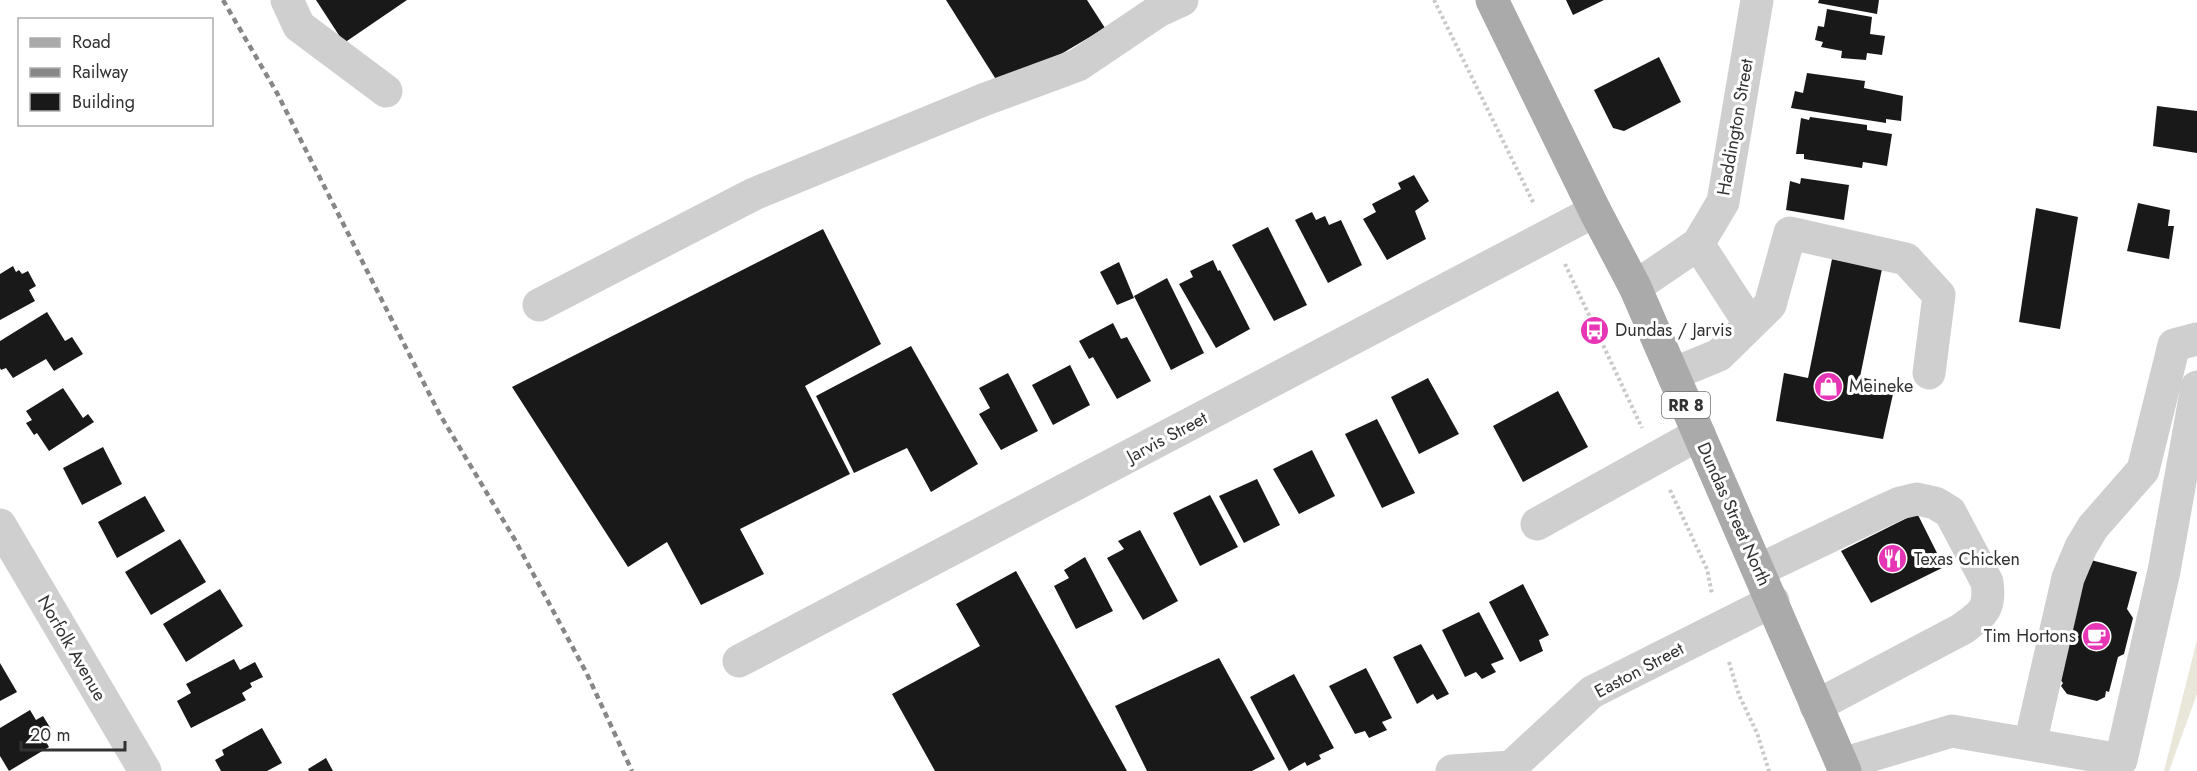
<svg xmlns="http://www.w3.org/2000/svg" width="2197" height="771" font-family="Jost,sans-serif">
<rect width="100%" height="100%" fill="#fff"/>
<path fill="#e9e7da" d="M2197,640V694L2169,771H2164Z"/>
<g fill="#191919">
<path d="M316,0H407L344,43Z"/>
<path d="M946,0H1087L1105,28L1002,89Z"/>
<path d="M1566,0H1604L1573,15Z"/>
<path d="M1819,0H1879L1877,14L1818,3Z"/>
<path d="M1827,9L1872,17L1870,34L1885,36L1882,55L1867,53L1866,60L1841,58L1842,51L1821,47L1823,42L1815,40L1818,26L1824,27Z"/>
<path d="M1659,57L1681,102L1624,131L1613,128L1594,90Z"/>
<path d="M1807,73L1865,81L1864,88L1903,96L1901,121L1886,119V123L1791,108L1795,91L1803,93Z"/>
<path d="M2157,106L2197,111V153L2153,146Z"/>
<path d="M1810,117L1867,125V130L1892,134L1887,166L1863,162L1862,168L1804,159V154H1796L1801,118L1809,120Z"/>
<path d="M1414,175L1429,201L1415,211L1426,239L1387,260L1363,219L1376,212L1372,204L1401,189L1398,183Z"/>
<path d="M1801,178L1849,185L1844,220L1786,210L1790,181L1800,184Z"/>
<path d="M2138,203L2170,210L2168,226H2174L2169,259L2127,251Z"/>
<path d="M2036,208L2078,217L2060,329L2019,322Z"/>
<path d="M1312,212L1316,220L1325,216L1329,225L1341,220L1362,265L1328,283L1295,220Z"/>
<path d="M1268,227L1307,305L1274,321L1232,245Z"/>
<path d="M823,229L881,344L805,386L850,474L740,529L764,574L701,605L667,542L628,567L512,387Z"/>
<path d="M1832,259L1882,269L1860,377L1895,385L1883,439L1776,421L1784,373L1808,378Z"/>
<path d="M1213,260L1218,271L1220,270L1250,329L1216,348L1179,284L1193,277L1190,271Z"/>
<path d="M1119,262L1134,298L1117,305L1100,272Z"/>
<path d="M13,266L16,272L19,270L22,274L28,271L36,286L29,290L35,301L0,320V274Z"/>
<path d="M1167,278L1204,353L1171,370L1134,296Z"/>
<path d="M47,312L65,341L72,337L83,354L54,371L46,359L13,378L6,368L1,370L0,368V341Z"/>
<path d="M1113,323L1121,339L1127,337L1151,381L1117,399L1093,357L1089,359L1079,341Z"/>
<path d="M911,346L978,464L931,492L907,448L854,473L816,396Z"/>
<path d="M1070,365L1090,405L1053,425L1032,385Z"/>
<path d="M1008,373L1038,431L1001,450L979,414L990,408L979,388Z"/>
<path d="M1428,378L1459,434L1419,454L1391,397Z"/>
<path d="M63,388L83,418L88,414L94,422L49,451L37,433L34,435L26,423L32,420L26,411Z"/>
<path d="M1558,391L1588,447L1523,482L1493,426Z"/>
<path d="M1377,419L1415,493L1382,508L1345,434Z"/>
<path d="M103,447L122,484L82,505L63,468Z"/>
<path d="M1312,450L1335,496L1299,514L1273,469Z"/>
<path d="M1257,479L1280,525L1244,543L1219,496Z"/>
<path d="M1210,495L1238,547L1200,566L1173,513Z"/>
<path d="M145,496L165,531L117,558L98,522Z"/>
<path d="M1917,513L1944,567L1871,603L1841,551Z"/>
<path d="M1140,530L1178,601L1143,620L1107,558L1124,549L1118,541Z"/>
<path d="M180,539L206,582L151,615L125,572Z"/>
<path d="M1085,557L1113,611L1076,629L1054,586L1069,578L1064,570Z"/>
<path d="M2087,559L2137,572L2127,609L2133,618L2124,654L2118,657L2109,692L2106,691L2105,697L2097,701L2067,694L2061,686L2063,683L2055,674Z"/>
<path d="M1016,571L1127,771H935L892,694L980,646L956,604Z"/>
<path d="M1523,584L1549,635L1539,640L1543,651L1520,662L1489,602Z"/>
<path d="M220,589L243,626L186,662L163,624Z"/>
<path d="M1479,612L1504,659L1491,664L1496,672L1482,679L1476,672L1465,677L1442,630Z"/>
<path d="M1421,644L1449,694L1437,700L1433,694L1417,704L1393,657Z"/>
<path d="M1219,658L1275,759L1252,771H1147L1115,706Z"/>
<path d="M234,659L240,670L255,662L263,677L250,683L252,687L242,693L246,700L191,728L177,701L191,693L186,684Z"/>
<path d="M0,663L17,692L0,701Z"/>
<path d="M1366,668L1392,718L1382,722L1387,730L1369,738L1365,731L1355,734L1329,686Z"/>
<path d="M1294,674L1334,748L1319,755L1321,759L1307,766L1305,762L1289,771L1250,697Z"/>
<path d="M30,710L36,720L43,716L51,729L42,735L49,747L9,771L0,756V728Z"/>
<path d="M262,728L282,763L267,771H221L215,760L224,755L222,750Z"/>
<path d="M326,758L333,771H309L308,769Z"/>
</g>
<g fill="none" stroke-linecap="round" stroke-linejoin="round">
<g stroke="#c9c9c9" stroke-width="4" stroke-dasharray="3 3" stroke-linecap="butt">
<path d="M1434,0L1534,204"/>
<path d="M1565,264L1642,428"/>
<path d="M1670,490L1707,569L1712,594"/>
<path d="M1729,662L1739,695L1757,733L1769,771"/>
</g>
<g stroke="#cfcfcf" stroke-width="33">
<path d="M287,0L299,26L386,91"/>
<path d="M1698,244L1750,324"/>
<path d="M1635,287L1698,244L1723,202L1757,0"/>
<path d="M539,305L754,194L983,100L1078,65L1158,11L1182,0"/>
<path d="M1673,374L1719,355L1770,305L1790,233L1906,259L1939,295L1929,373"/>
<path d="M1537,524L1699,434"/>
<path d="M0,525L145,771"/>
<path d="M1759,570L1878,513L1900,503L1917,499L1935,503L1950,512L1987,582C1991,610 1982,614 1962,629L1816,706"/>
<path d="M739,661L1595,211"/>
<path d="M2030,744L2068,578L2081,547L2093,527L2143,470L2174,345L2197,339"/>
<path d="M1842,764L1952,731L2121,760L2164,571L2197,387"/>
<path d="M1452,771L1511,767L1592,692L1773,601"/>
</g>
<path stroke="#aaa" stroke-width="33" d="M1492,0L1595,211L1635,287L1845,771"/>
<path stroke="#878787" stroke-width="4.5" stroke-dasharray="6 4.5" stroke-linecap="butt" d="M223,0L277,93L439,413L515,540L587,674L632,771"/>
</g>
<defs>
<symbol id="bus-disc" viewBox="-11 -11 22 22"><circle r="9.5" fill="#e736b5" stroke="#fff"/><path d="M-5-6H5V4H4V6H2V4H-2V6H-4V4H-5ZM-3.5-4V0h7V-4ZM-3.5 1.2v1.5H-2V1.2ZM2 1.2v1.5H3.5V1.2Z" fill="#fff"/></symbol>
<symbol id="shop-disc" viewBox="-11 -11 22 22"><circle r="9.5" fill="#e736b5" stroke="#fff"/><path d="M-5-2.5h2.3a2.7 3.5 0 0 1 5.4 0H5L5.5 6h-11ZM-1.5-2.5h3a1.5 2.3 0 0 0-3 0Z" fill="#fff"/></symbol>
<symbol id="restaurant-disc" viewBox="-11 -11 22 22"><circle r="9.5" fill="#e736b5" stroke="#fff"/><path d="M-5-6h1v4h1v-4h1v4h1v-4h1v5L-1.5 .5V6h-2V.5L-5-1ZM5-6V6H3V1.5H1.5Q1.5-4 5-6Z" fill="#fff"/></symbol>
<symbol id="cafe-disc" viewBox="-11 -11 22 22"><circle r="9.5" fill="#e736b5" stroke="#fff"/><path d="M-5.5-4.5H6V0H3Q3 3.5 0 3.5H-2.5Q-5.5 3.5-5.5 0ZM3-3.2v2h1.7v-2ZM-6 4.5H4V6H-6Z" fill="#fff"/></symbol>
</defs>
<g fill-rule="evenodd">
<use href="#bus-disc" x="1578" y="314" width="33" height="33"/>
<use href="#shop-disc" x="1812" y="370" width="33" height="33"/>
<use href="#restaurant-disc" x="1876" y="542" width="33" height="33"/>
<use href="#cafe-disc" x="2080" y="620" width="33" height="33"/>
</g>
<g text-anchor="middle" stroke-width="6" stroke-linejoin="round" paint-order="stroke">
<rect fill="#fff" stroke="#707070" stroke-width="1.5" x="1662" y="392" width="48" height="26" rx="4.5"/>
<g font-size="16" font-weight="bold" fill="#323232">
<text x="1686" y="411">RR 8</text>
</g>
<g font-size="18" fill="#323232" stroke="#fff">
<text transform="translate(1735 127) rotate(-80)" y="6">Haddington Street</text>
<text transform="translate(1167 437) rotate(-28)" y="6">Jarvis Street</text>
<text transform="translate(1734 514) rotate(66)" y="6">Dundas Street North</text>
<text transform="translate(72 648) rotate(60)" y="6">Norfolk Avenue</text>
<text transform="translate(1639 670) rotate(-28)" y="6">Easton Street</text>
</g>
<g font-size="18" fill="#323232" stroke="#fff" text-anchor="start">
<text x="1615" y="336">Dundas / Jarvis</text>
<text x="1849" y="392">Meineke</text>
<text x="1914" y="565">Texas Chicken</text>
<text x="2076" y="642" text-anchor="end">Tim Hortons</text>
</g>
</g>
<rect x="18" y="18" width="195" height="108" fill="#ffffff" stroke="#adadad" stroke-width="1.5"/>
<rect x="30" y="38" width="30" height="9" fill="#aaaaaa" stroke="#adadad" stroke-width="1.5"/>
<text x="72" y="48" font-size="18" fill="#323232">Road</text>
<rect x="30" y="68" width="30" height="9" fill="#878787" stroke="#adadad" stroke-width="1.5"/>
<text x="72" y="78" font-size="18" fill="#323232">Railway</text>
<rect x="30" y="93" width="30" height="18" fill="#191919" stroke="#adadad" stroke-width="1.5"/>
<text x="72" y="108" font-size="18" fill="#323232">Building</text>
<path d="M21 741v9h104v-9" fill="none" stroke="#323232" stroke-width="3"/>
<text x="30" y="741" font-size="18" fill="#323232" stroke="#ffffff" stroke-width="4.5" paint-order="stroke">20 m</text>
</svg>
